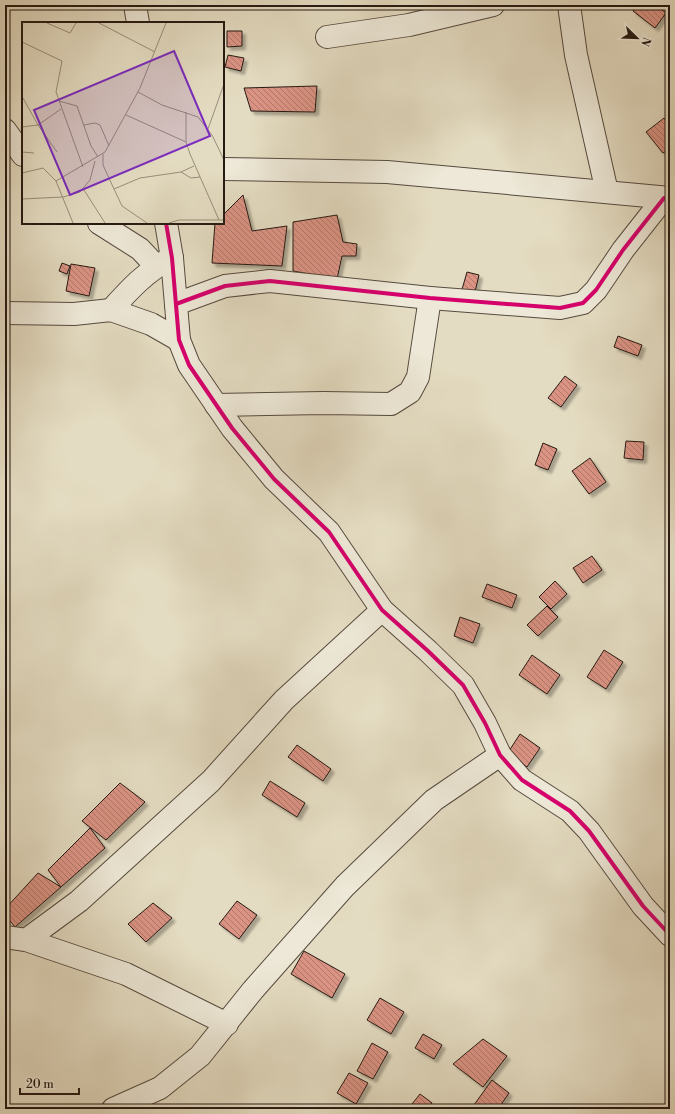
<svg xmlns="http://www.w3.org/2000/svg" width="675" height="1114" font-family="'Libre Bodoni',serif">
<defs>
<pattern id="building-back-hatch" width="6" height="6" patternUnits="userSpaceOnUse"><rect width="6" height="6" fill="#db9384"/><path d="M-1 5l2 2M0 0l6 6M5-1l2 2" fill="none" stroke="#b1776b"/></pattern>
<filter id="shadow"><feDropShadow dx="3.5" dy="3.5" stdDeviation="1" flood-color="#0004"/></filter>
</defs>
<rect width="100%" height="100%" fill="#e4dcc2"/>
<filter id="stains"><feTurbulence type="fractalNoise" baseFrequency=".005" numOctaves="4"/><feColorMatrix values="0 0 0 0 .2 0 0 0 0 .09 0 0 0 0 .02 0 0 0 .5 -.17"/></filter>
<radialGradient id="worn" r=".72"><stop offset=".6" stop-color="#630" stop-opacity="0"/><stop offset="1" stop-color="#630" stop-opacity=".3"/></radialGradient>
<g fill="url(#building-back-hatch)" stroke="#261912" filter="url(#shadow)">
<path d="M638,5H655L666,13L655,28L633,11Z"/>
<path d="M227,31H242V46L227,47Z"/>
<path d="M228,55L244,58L241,71L225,67Z"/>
<path d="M317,86L315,112L251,111L244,88Z"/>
<path d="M664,118L670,126V148L663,153L646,132Z"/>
<path d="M243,195L252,231L287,226L282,266L212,263L215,223H223V215Z"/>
<path d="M337,215L343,242L357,244L356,256H342L337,279L293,271V222Z"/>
<path d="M62,263L70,266L67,274L59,271Z"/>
<path d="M71,264L95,268L89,296L66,291Z"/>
<path d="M467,272L479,275L474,296L461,293Z"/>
<path d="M618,336L642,345L638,356L614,347Z"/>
<path d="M565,376L577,385L561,407L548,398Z"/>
<path d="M626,441L644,442L643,460L624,458Z"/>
<path d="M543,443L557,449L548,470L535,465Z"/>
<path d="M590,458L606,482L589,494L572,471Z"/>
<path d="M592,556L602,570L583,583L573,568Z"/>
<path d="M555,581L567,594L551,609L539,597Z"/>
<path d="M487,584L517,595L512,608L482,597Z"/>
<path d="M547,606L558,617L538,636L527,625Z"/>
<path d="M460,617L480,624L473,643L454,636Z"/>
<path d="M604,650L623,662L606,689L587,677Z"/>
<path d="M532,655L560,675L547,694L519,675Z"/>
<path d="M520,734L540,748L527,767L507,754Z"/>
<path d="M297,745L331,769L323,781L288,757Z"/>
<path d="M270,781L305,803L297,817L262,795Z"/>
<path d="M120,783L145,802L106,840L82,821Z"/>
<path d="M90,828L105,848L61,887L48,870Z"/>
<path d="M38,873L61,887L15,927L5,915V909Z"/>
<path d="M237,901L257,915L239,939L219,924Z"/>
<path d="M153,903L172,918L146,942L128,924Z"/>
<path d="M304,951L345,974L332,998L291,974Z"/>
<path d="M380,998L404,1012L391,1034L367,1020Z"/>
<path d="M423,1034L442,1045L434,1059L415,1048Z"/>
<path d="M483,1039L507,1056L483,1087L453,1064Z"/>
<path d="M372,1043L388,1052L373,1079L357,1071Z"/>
<path d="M349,1073L368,1083L356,1104L337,1093Z"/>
<path d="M492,1080L509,1093L498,1109H471Z"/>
<path d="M420,1094L432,1103L427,1109H408Z"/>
</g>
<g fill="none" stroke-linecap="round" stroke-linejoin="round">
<defs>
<g id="street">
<path d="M135,5L138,23"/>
<path d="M569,5L576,55L607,192"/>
<path d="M327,37L409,25L493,5"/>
<path d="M5,130L23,155"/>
<path d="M223,169L387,172L670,198"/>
<path d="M99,223L140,249L156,266"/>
<path d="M166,223L172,258L179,340L189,365L232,428L274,479L329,532L382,610L428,651L463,685L485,723L500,755L522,780L570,811L589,831L643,906L670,935"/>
<path d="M176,304L225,286L270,281L430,298L560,308L583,303L596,290L623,250L664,198"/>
<path d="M111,310C129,290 147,270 172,258"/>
<path d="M5,313L74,314L111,310L151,324L179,340"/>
<path d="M216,405L323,403L391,404L410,392L418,377L430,298"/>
<path d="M5,937L26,940L126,974L227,1024"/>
<path d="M26,940L79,901L211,781L284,700L382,610"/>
<path d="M113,1109L160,1088L200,1056L253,990L345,886L434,800L500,755"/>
</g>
</defs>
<use href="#street" stroke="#564a3e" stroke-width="24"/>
<use href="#street" stroke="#ede8d7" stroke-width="22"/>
<defs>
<g id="cycleway">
<path d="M166,223L172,258L179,340L189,365L232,428L274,479L329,532L382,610L428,651L463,685L485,723L500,755L522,780L570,811L589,831L643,906L670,935"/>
<path d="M176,304L225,286L270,281L430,298L560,308L583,303L596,290L623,250L664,198"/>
</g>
</defs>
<use href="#cycleway" stroke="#ede8d7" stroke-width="6"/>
<use href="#cycleway" stroke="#d6006c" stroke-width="4"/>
</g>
<g transform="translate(22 22)">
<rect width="202" height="202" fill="#e4dcc2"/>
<path fill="none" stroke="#988e7c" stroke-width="1" d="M25,1L48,11L54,1M77,1L133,30M0,20L40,39L34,70L61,145M116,70L140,83L176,95L190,113L202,138M1,76L16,103L39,87M37,79L55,84L69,124L76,135M164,90V120L168,132L197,198M104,93L164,120M62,103L73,101L78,103L87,124M0,105L16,103L35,130M186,107L202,62M0,130L12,131M81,132V143L92,167L118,156L159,150L172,144M159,150L169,156L178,155M0,151L21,146L34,159M92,167L100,184L125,201M62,168L83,201M0,177L41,175L58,170L68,158L73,139M51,201L34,159L83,130L118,66L144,1M147,201L157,198H202"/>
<path fill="#7b2cbf" fill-opacity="0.15" stroke="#7b2cbf" stroke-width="2" d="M152,29L188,114L48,173L12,88Z"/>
<rect width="202" height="202" fill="none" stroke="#261912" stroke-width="2"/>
</g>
<rect width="675" height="1114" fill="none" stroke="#e4dcc2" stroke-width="20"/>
<rect x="6" y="6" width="663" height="1102" fill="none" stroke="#261912" stroke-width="2"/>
<rect x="10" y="10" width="655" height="1094" fill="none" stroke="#261912"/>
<g transform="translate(637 38) rotate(113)" stroke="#ede8d7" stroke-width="3" paint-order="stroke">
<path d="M0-3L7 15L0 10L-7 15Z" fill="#261912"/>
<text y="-6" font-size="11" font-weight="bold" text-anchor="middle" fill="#261912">N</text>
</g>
<path d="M20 1088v6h59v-6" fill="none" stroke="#261912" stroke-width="2"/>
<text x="26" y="1088" font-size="12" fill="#261912" stroke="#ede8d7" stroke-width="3" paint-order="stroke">20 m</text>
<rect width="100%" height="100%" filter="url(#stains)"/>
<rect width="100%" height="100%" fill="url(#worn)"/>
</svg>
